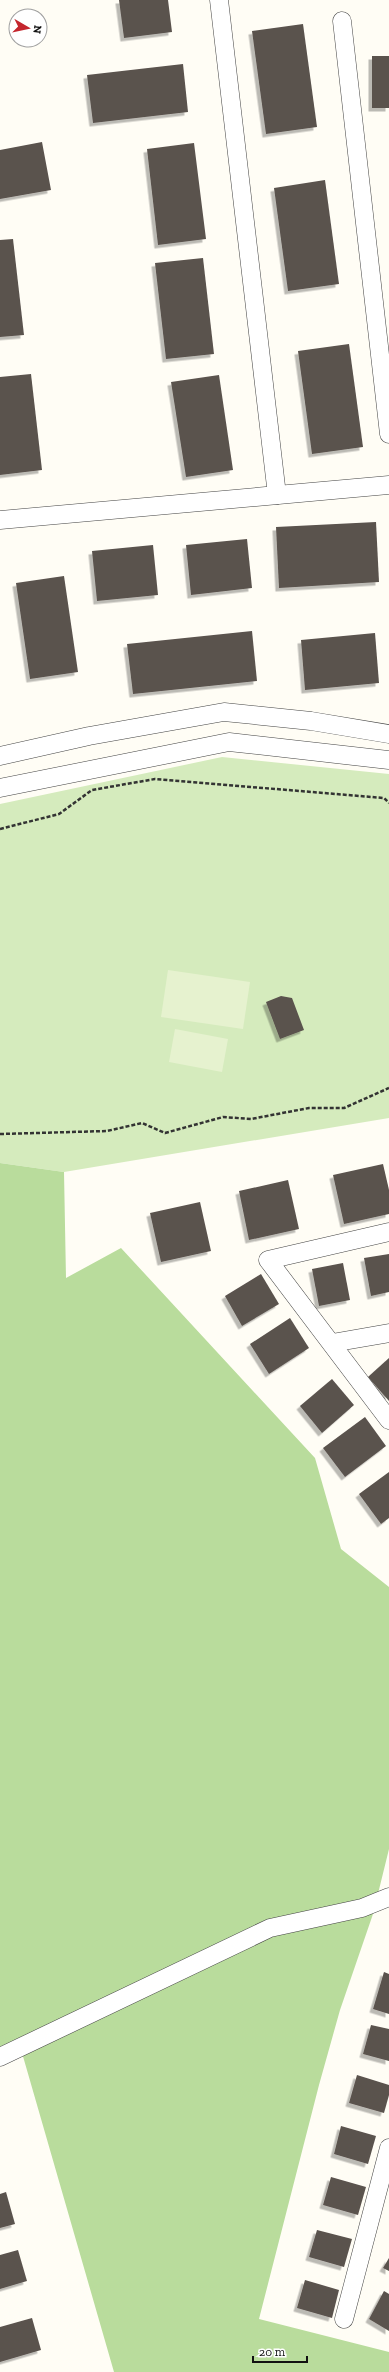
<svg xmlns="http://www.w3.org/2000/svg" width="389" height="2372" font-family="'Zilla Slab',serif">
<defs>
<filter id="shadow"><feDropShadow dx="-3.5" dy="3.5" stdDeviation="0" flood-color="#0004"/></filter>
</defs>
<rect width="100%" height="100%" fill="#fffdf5"/>
<path fill="#d5ebbd" d="M222,757L389,774V1118L64,1172L0,1163V804Z"/>
<path fill="#b9dc9c" d="M0,1163L64,1172L66,1278L121,1248L315,1458L341,1549L389,1587V1849L373,1914L340,2010L319,2085L259,2319L389,2352V2372H114L18,2039L0,2047Z"/>
<g fill="#e6f2cf">
<path d="M168,970L250,982L243,1029L161,1017Z"/>
<path d="M175,1029L228,1039L222,1072L169,1062Z"/>
</g>
<g fill="#5a524d" filter="url(#shadow)">
<path d="M119,0H168L172,32L124,38Z"/>
<path d="M303,24L317,127L266,134L252,31Z"/>
<rect x="372" y="56" width="17" height="52"/>
<path d="M183,64L188,112L93,123L87,75Z"/>
<path d="M42,142L51,190L0,199V150Z"/>
<path d="M194,143L206,239L158,245L147,149Z"/>
<path d="M325,180L339,284L288,291L274,188Z"/>
<path d="M13,239L24,335L0,337V240Z"/>
<path d="M203,258L214,354L166,359L155,263Z"/>
<path d="M349,344L363,447L312,454L298,351Z"/>
<path d="M31,374L42,470L0,475V377Z"/>
<path d="M219,375L233,470L186,477L171,382Z"/>
<path d="M376,522L379,582L279,588L276,527Z"/>
<path d="M247,539L252,588L191,595L186,545Z"/>
<path d="M153,545L158,595L97,601L92,551Z"/>
<path d="M64,576L78,672L30,679L16,583Z"/>
<path d="M252,631L257,681L133,694L127,644Z"/>
<path d="M375,633L379,683L305,690L301,640Z"/>
<path d="M281,996L292,998L304,1030L280,1039L266,1002Z"/>
<path d="M383,1164L389,1190V1214L344,1224L333,1175Z"/>
<path d="M288,1180L299,1229L249,1240L239,1191Z"/>
<path d="M200,1202L211,1251L161,1262L150,1213Z"/>
<path d="M389,1254V1292L371,1296L364,1258Z"/>
<path d="M343,1263L350,1300L319,1306L312,1269Z"/>
<path d="M261,1274L279,1304L242,1326L225,1296Z"/>
<path d="M290,1318L309,1348L269,1374L250,1344Z"/>
<path d="M389,1358V1401L368,1377Z"/>
<path d="M332,1379L354,1405L322,1433L300,1406Z"/>
<path d="M365,1417L386,1446L345,1477L323,1448Z"/>
<path d="M389,1472V1518L381,1524L359,1494Z"/>
<path d="M384,1972L389,1974V2014L373,2009Z"/>
<path d="M371,2025L389,2029V2061L363,2054Z"/>
<path d="M357,2075L389,2085V2095L384,2113L349,2103Z"/>
<path d="M341,2126L376,2136L368,2164L334,2154Z"/>
<path d="M331,2177L366,2187L358,2215L323,2205Z"/>
<path d="M6,2192L15,2224L0,2228V2194Z"/>
<path d="M317,2230L352,2239L344,2267L309,2257Z"/>
<path d="M18,2250L27,2281L0,2289V2255Z"/>
<path d="M389,2258V2271L383,2268Z"/>
<path d="M305,2280L339,2290L332,2318L297,2308Z"/>
<path d="M384,2291L389,2294V2331L369,2319Z"/>
<path d="M32,2318L41,2350L0,2362V2327Z"/>
</g>
<g fill="none" stroke-linecap="round" stroke-linejoin="round">
<defs>
<g id="street">
<path d="M219,0L277,495"/>
<path d="M342,21L389,434"/>
<path d="M0,520L389,485"/>
<path d="M0,756L89,736L224,712L311,721L389,734"/>
<path d="M0,788L229,742L389,760"/>
<path d="M389,1232L268,1260L389,1420"/>
<path d="M332,1343L389,1333"/>
<path d="M0,2057L270,1928L362,1908L389,1897"/>
<path d="M344,2319L389,2148"/>
</g>
</defs>
<use href="#street" stroke="#444" stroke-width="19"/>
<g stroke="#333" stroke-width="2.5" stroke-dasharray="4 2" stroke-linecap="butt">
<path d="M0,829L59,814L92,790L155,779L384,798L389,803"/>
<path d="M0,1134L107,1131L142,1123L165,1133L223,1117L251,1119L309,1108H344L389,1088"/>
</g>
<use href="#street" stroke="#fff" stroke-width="18"/>
</g>
<g transform="translate(28 28) rotate(99)"><circle r="19" fill="#ffffff" stroke="#a0a0a0"/>
<path d="M0-3L7 15L0 10L-7 15Z" fill="#c4262e"/>
<text y="-6" font-size="11" font-weight="bold" text-anchor="middle" fill="#111111">N</text>
</g>
<path d="M253 2356v6h54v-6" fill="none" stroke="#111111" stroke-width="2"/>
<text x="259" y="2356" font-size="12" fill="#111111" stroke="#ffffff" stroke-width="3" paint-order="stroke">20 m</text>
</svg>
